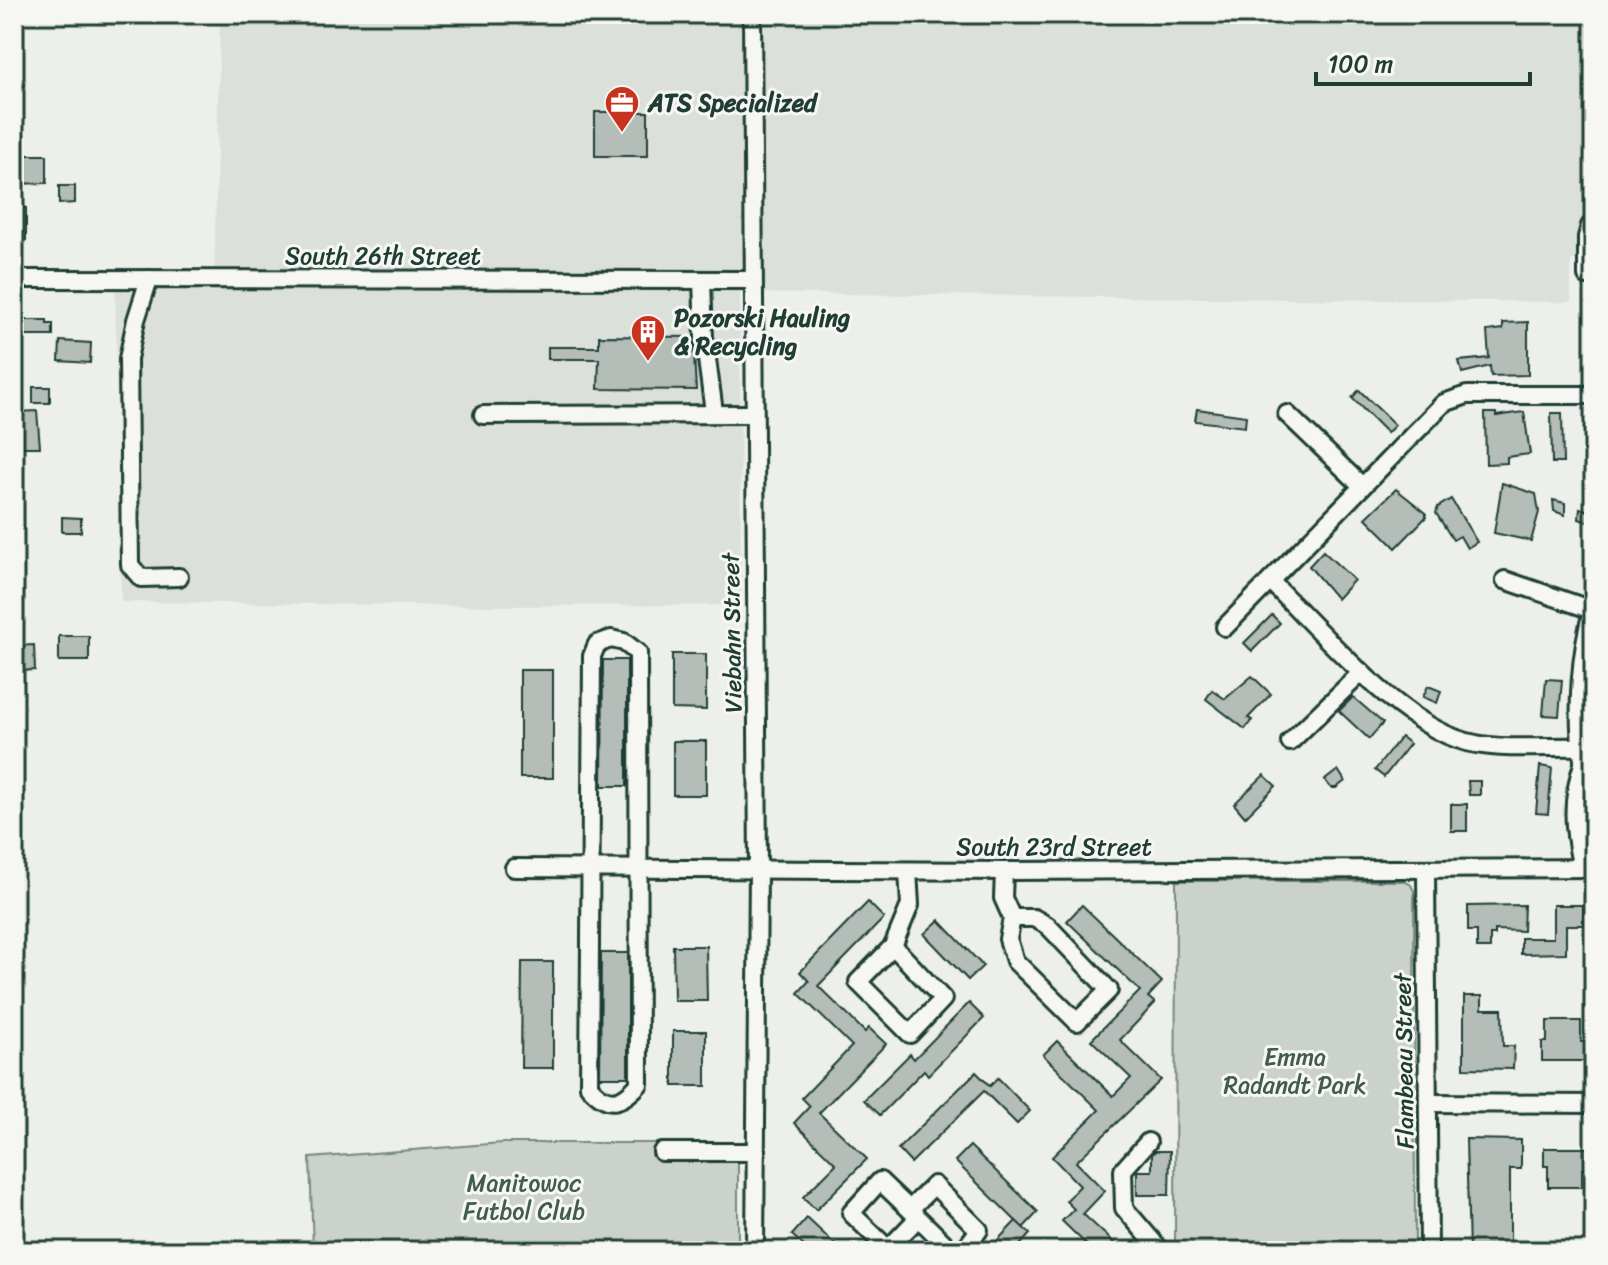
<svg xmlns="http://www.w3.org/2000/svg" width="1608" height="1265" font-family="Sriracha,sans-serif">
<rect width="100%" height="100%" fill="#edefea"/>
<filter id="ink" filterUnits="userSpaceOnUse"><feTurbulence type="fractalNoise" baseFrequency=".0125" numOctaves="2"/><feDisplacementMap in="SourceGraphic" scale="16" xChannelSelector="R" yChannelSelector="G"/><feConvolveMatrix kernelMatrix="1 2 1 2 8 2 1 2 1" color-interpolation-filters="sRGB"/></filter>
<g filter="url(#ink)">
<path fill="#dce0db" d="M220,14H1594V260H1571V302L740,293L741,605L502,606L121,602L115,289L214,287Z"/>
<g fill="#cbd2cc" stroke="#758880" stroke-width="2">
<path d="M1176,881H1405L1411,885L1414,891L1415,1251H1175Z"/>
<path d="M502,1143H738V1251H313L310,1158Z"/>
</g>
<g fill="#b4bdb8" stroke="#1f3d34" stroke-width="2">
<rect x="595" y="112" width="53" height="44"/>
<path d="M14,155H47V183L14,184Z"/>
<path d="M59,186H75V203L59,204Z"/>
<rect x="14" y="208" width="12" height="32"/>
<path d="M25,320H47V324H53V336H25Z"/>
<path d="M1528,322V375L1491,376L1490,366L1462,373L1459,361L1489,358L1487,331L1503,329V323Z"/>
<path d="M599,336L693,337L696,390L598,389L599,359H548V347H599Z"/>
<path d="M60,341L91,343L90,363L59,361Z"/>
<rect x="33" y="387" width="17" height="16"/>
<path d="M1359,390L1395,425L1387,433L1352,398Z"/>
<path d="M1197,409L1246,416L1245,427L1195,421Z"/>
<path d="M37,411L40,447H22V431H18V412Z"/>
<path d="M1524,412L1530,454L1507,457V463L1486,464L1485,413H1496V416Z"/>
<path d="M1551,413H1562L1563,463H1552Z"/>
<path d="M1502,483L1536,494L1539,512L1531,541L1494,533Z"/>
<path d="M1396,489L1426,513V517L1396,548L1366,518Z"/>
<path d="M1451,499L1477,542L1467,548L1460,536L1453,540L1436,513L1438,507Z"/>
<path d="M1553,500L1565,503V515L1554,511Z"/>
<path d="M1580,508L1594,513V524L1579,519Z"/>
<path d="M62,517L81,518V532H62Z"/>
<path d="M1323,551L1354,580L1337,599L1309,566Z"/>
<path d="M1272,615L1280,623L1252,651L1244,643Z"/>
<rect x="59" y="636" width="30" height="25"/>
<path d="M34,645L35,670L14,671V646Z"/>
<path d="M672,654H706V710L672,709Z"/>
<path d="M603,660H627V786H602Z"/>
<rect x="520" y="670" width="33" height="108"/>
<path d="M1252,676L1271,694L1248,718L1252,720L1245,729L1206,699L1212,690L1225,699Z"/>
<path d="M1546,679L1562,680L1559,716L1543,715Z"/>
<path d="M1428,686L1441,691L1437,703L1423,697Z"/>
<path d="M1353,697L1383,723L1369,739L1339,711Z"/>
<path d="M1401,737L1410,744L1384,777L1375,770Z"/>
<rect x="673" y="741" width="33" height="54"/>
<path d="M1540,766L1552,768L1548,814L1536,813Z"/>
<path d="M1338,770L1345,781L1336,788H1331L1325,780Z"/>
<path d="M1264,775L1276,786L1245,817L1234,804Z"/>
<path d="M1468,781H1480V795H1469Z"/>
<rect x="1451" y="804" width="16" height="27"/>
<path d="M868,902L884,918L818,986L865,1032L869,1028L886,1044L819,1113L867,1159L816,1210L803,1197L836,1164L794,1123L810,1106L802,1098L852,1046L798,993L809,981L800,972Z"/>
<path d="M1082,905L1162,982L1148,997L1155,1003L1120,1040L1161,1080L1076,1162L1105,1191L1083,1214L1123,1251H1093L1062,1221L1074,1209L1066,1201L1080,1186L1052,1157L1099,1110L1043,1055L1057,1041L1113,1096L1131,1078L1091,1040L1140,991L1067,921Z"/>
<path d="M1524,905L1523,931L1495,930V935H1490V948H1477V931H1468V906Z"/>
<path d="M1553,905H1583V925H1566V953L1521,954V938H1553Z"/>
<path d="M939,920L983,966L968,980L924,934Z"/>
<path d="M673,946H706L707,1001H674Z"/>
<path d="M601,953H628V1077H600Z"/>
<path d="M522,962H553V1068H521Z"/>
<path d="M1464,996H1482V1009H1502L1503,1046H1514L1513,1069L1464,1068Z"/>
<path d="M969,1003L984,1018L928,1075L924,1070L880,1115L864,1100L910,1054L914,1059Z"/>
<path d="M1547,1021H1581V1042H1588V1061H1542V1042H1547Z"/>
<rect x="673" y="1031" width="33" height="55"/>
<path d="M976,1072L990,1086L998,1078L1030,1111L1017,1124L984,1091L911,1163L898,1149Z"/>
<path d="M1466,1139L1521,1140V1169H1510V1251H1469Z"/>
<path d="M970,1146L1038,1212L1023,1228L955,1161Z"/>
<path d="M1544,1148H1587V1169H1582V1187H1548V1166H1544Z"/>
<path d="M1155,1151H1170L1169,1195H1137V1171H1152V1154Z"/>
<path d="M807,1218L842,1251H809L792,1235Z"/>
<path d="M1016,1221L1030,1234L1015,1251H1001L994,1244Z"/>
</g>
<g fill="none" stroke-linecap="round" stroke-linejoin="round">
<defs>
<g id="minor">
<path d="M752,14L758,868L755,1251"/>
<path d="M1587,276V237L1590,226L1594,224"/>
<path d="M14,279L753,280"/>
<path d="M149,279L136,320L128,359L130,565L141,578L179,577"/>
<path d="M702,280L704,337L714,412"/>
<path d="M1287,414L1362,486"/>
<path d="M483,415L753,414"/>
<path d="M1505,580L1592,610"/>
<path d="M1270,581C1321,631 1406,733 1476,744C1508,750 1548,746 1581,747"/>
<path d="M1225,627L1444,403L1467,395H1594"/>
<path d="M611,639L624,642L638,653L639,1084C621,1104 608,1108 589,1086L592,656L597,644Z"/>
<path d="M1290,742L1362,672"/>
<path d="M1581,864C1573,827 1571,800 1583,764"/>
<path d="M514,868L1004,871L1594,868"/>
<path d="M1581,868C1590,842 1595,817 1592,789C1591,779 1584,770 1583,760C1576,713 1580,650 1594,605"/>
<path d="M1004,871L1003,898L1012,918H1034L1048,926L1109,990L1077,1022L1015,961L1008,939L1012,918"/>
<path d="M1426,871L1429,1251"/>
<path d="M893,946L943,999L910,1034L858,982L893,946L910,905L908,871"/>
<path d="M1429,1103L1594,1104"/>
<path d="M1148,1142L1123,1170L1124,1208L1161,1251"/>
<path d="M662,1152H756"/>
<path d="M910,1209L934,1185L979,1230L963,1251"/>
<path d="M918,1218L888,1249L851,1213L880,1181C904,1204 928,1227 952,1251"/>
</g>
</defs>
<use href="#minor" stroke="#1f3d34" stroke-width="22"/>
<use href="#minor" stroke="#f6f6f2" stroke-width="16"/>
</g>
</g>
<defs>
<symbol id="office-pin" viewBox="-11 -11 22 30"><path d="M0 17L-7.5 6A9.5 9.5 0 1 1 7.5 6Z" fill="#c8321e" stroke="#f6f6f2"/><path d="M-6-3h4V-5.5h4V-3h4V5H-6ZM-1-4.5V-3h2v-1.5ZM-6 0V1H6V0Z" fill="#fff"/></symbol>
<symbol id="building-pin" viewBox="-11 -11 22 30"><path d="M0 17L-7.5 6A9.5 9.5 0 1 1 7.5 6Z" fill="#c8321e" stroke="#f6f6f2"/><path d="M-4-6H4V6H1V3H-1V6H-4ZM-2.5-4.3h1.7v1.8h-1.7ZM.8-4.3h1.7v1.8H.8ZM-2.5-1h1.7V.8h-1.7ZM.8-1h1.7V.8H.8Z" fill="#fff"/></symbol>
</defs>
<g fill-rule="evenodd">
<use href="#office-pin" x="602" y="83" width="40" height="54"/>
<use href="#building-pin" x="628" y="312" width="40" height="54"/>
</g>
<g text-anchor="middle" stroke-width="6" stroke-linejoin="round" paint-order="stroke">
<g font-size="24" font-weight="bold" fill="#1f3d34" stroke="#f6f6f2" text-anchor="start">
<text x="648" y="111">ATS Specialized</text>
<text x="674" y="326">Pozorski Hauling<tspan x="674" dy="28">&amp; Recycling</tspan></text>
</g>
<g font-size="24" fill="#1f3d34" stroke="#f6f6f2">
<text x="383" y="264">South 26th Street</text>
<text transform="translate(732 633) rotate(-91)" y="8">Viebahn Street</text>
<text x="1054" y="855">South 23rd Street</text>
<text transform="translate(1404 1061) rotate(-91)" y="8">Flambeau Street</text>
</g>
<g font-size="24" fill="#415b52" stroke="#f6f6f2">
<text x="1295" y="1065">Emma<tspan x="1295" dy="28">Radandt Park</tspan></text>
<text x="524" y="1191">Manitowoc<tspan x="524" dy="28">Futbol Club</tspan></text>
</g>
</g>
<rect width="1608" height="1265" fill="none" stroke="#f6f6f2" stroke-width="48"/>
<rect x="24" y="24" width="1560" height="1217" fill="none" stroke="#1f3d34" stroke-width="3" filter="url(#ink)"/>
<path d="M1316 72v12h214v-12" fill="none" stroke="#1f3d34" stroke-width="4"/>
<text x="1328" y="72" font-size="24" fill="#1f3d34" stroke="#f6f6f2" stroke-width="6" paint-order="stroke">100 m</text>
</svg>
